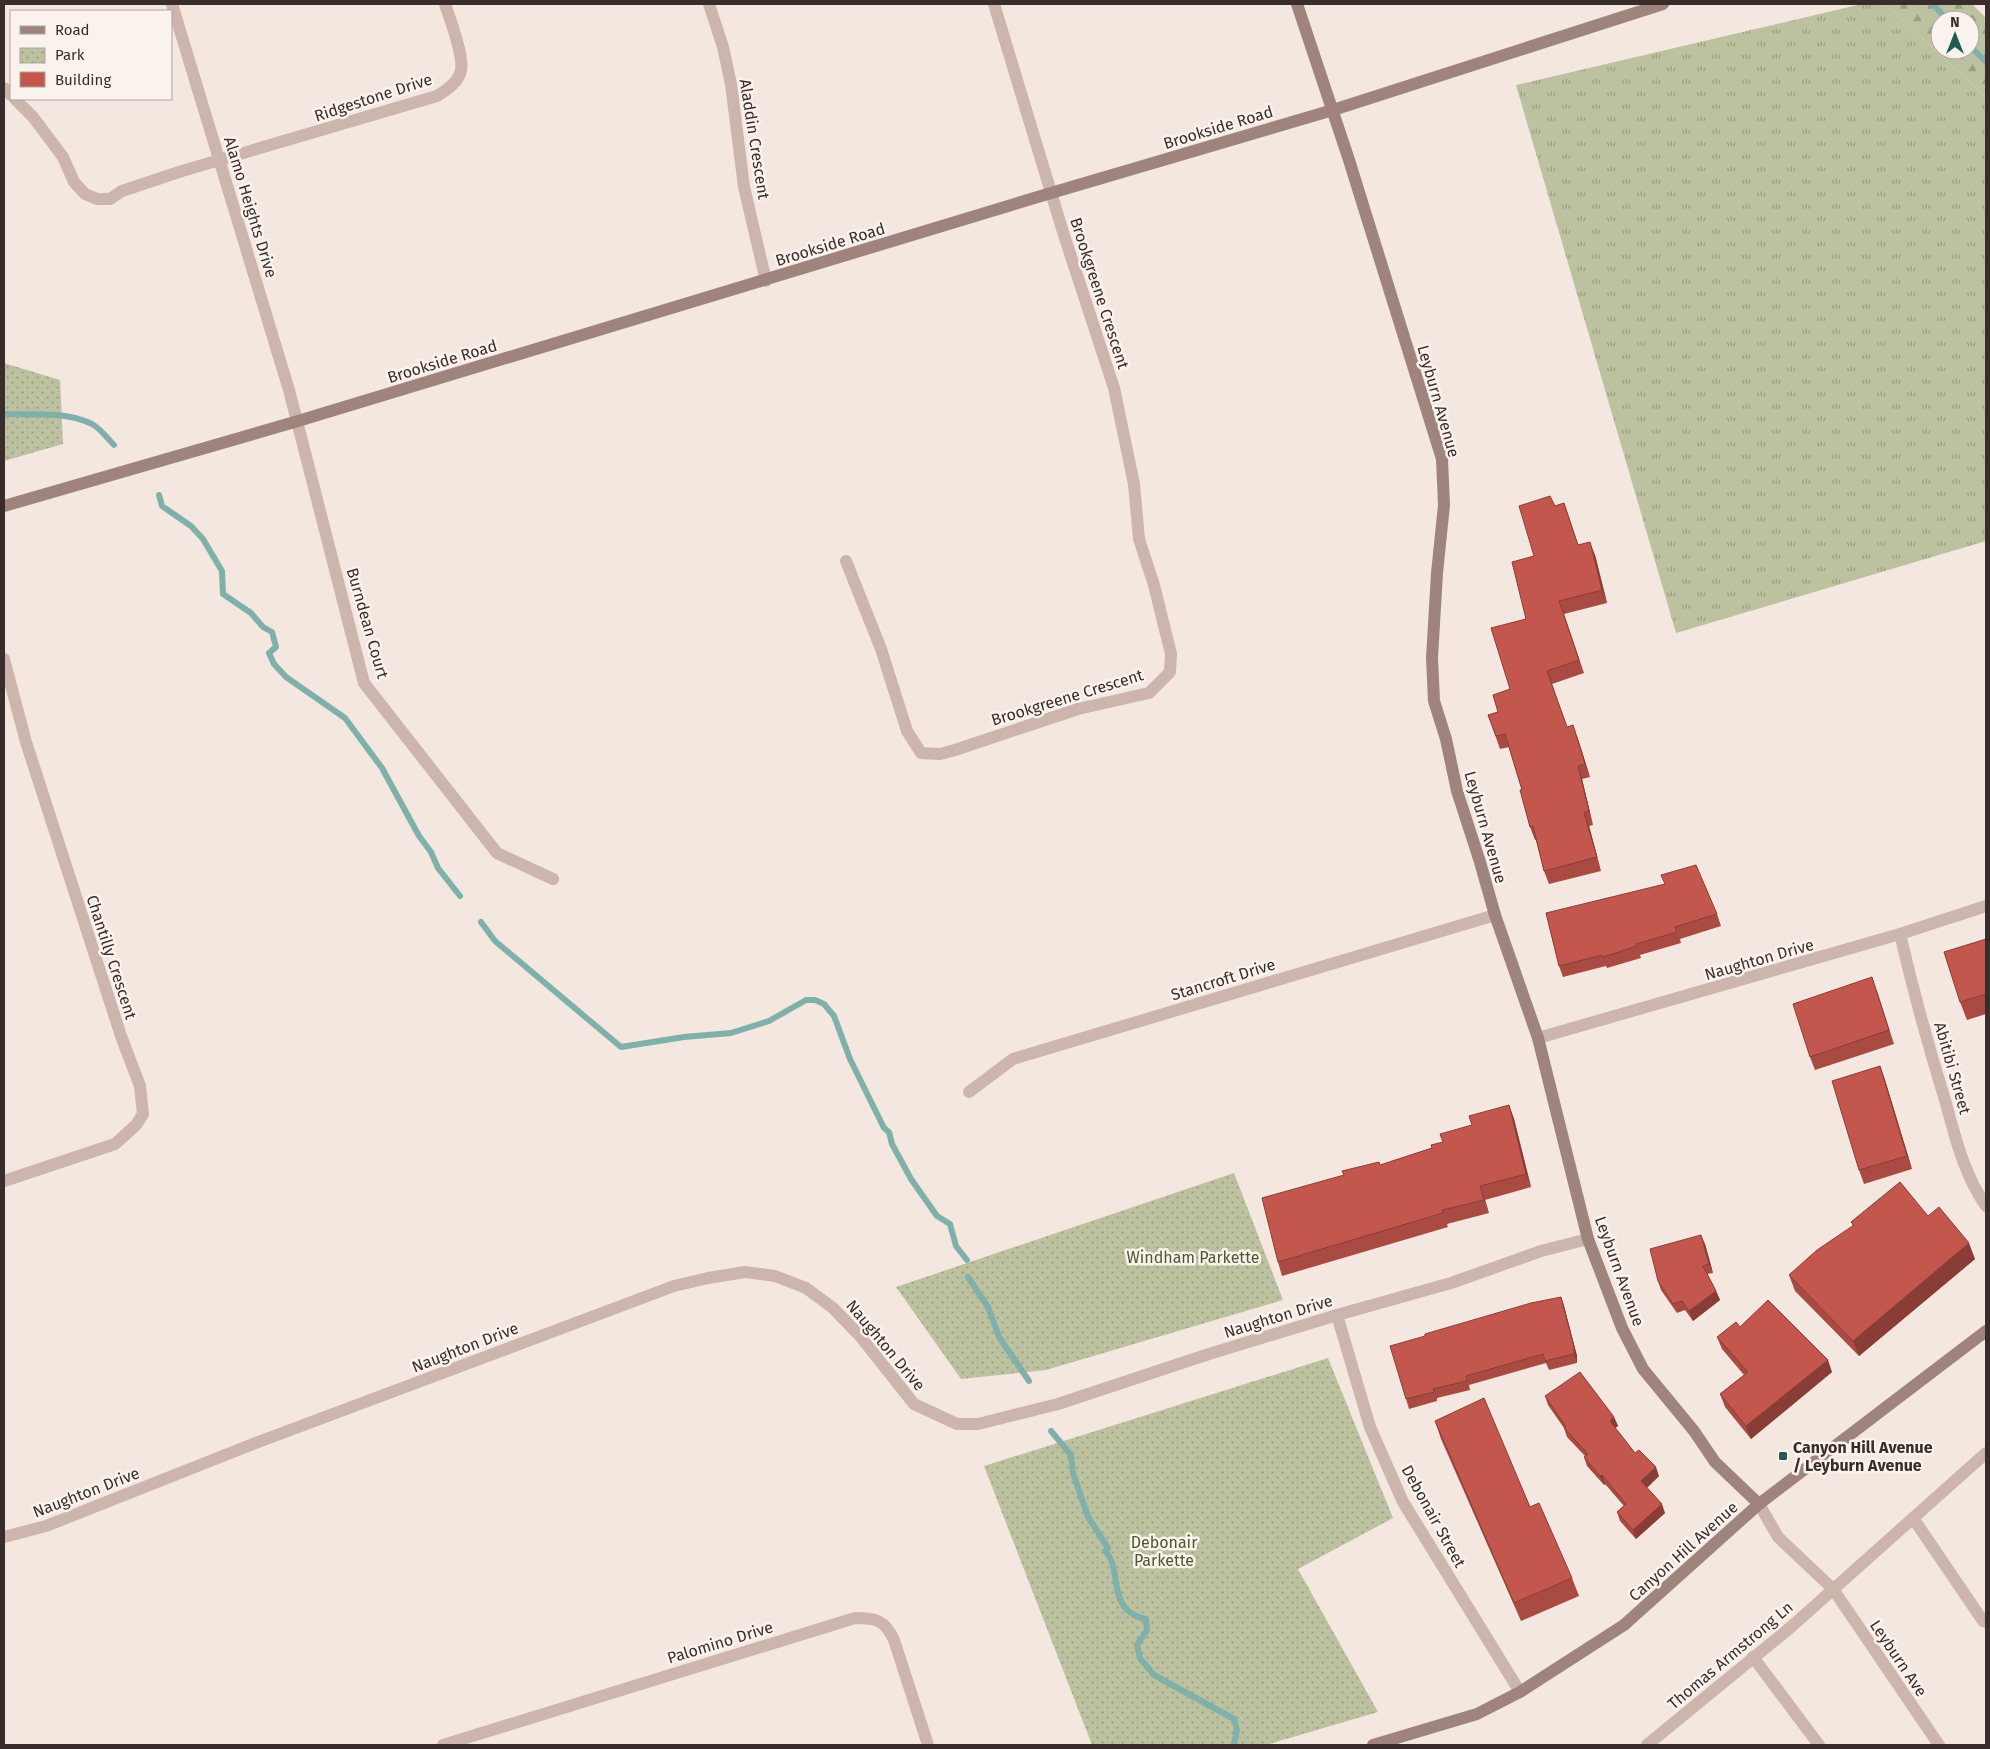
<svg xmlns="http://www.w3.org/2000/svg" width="1990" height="1749" font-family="'Fira Sans',sans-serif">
<defs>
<pattern id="grass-tufts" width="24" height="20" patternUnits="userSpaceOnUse" patternTransform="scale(1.25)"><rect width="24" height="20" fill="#bcc2a0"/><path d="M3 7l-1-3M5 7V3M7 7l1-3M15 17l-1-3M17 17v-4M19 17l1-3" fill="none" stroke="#9a9e83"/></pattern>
<pattern id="forest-firs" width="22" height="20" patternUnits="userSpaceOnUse" patternTransform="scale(1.25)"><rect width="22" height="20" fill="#bcc2a0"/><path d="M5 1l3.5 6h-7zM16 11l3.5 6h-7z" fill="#9a9e83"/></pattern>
<pattern id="park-dots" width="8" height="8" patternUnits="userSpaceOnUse" patternTransform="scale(1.25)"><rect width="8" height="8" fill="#bcc2a0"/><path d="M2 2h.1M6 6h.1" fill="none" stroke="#9a9e83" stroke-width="1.8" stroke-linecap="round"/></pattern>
</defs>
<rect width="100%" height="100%" fill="#f3e7e0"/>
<path fill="url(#grass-tufts)" d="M1862,4H1885L1986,97V541L1676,633L1516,85Z"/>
<path fill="url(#forest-firs)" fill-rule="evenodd" d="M1885,4H1972L1986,18V97ZM1940,20H1970V50H1940Z"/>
<g fill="url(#park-dots)">
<path d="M4,363L60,380L63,444L4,461Z"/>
<path d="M1234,1173L1283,1300L1046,1370L961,1379L896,1287Z"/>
<path d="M1328,1358L1393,1518L1298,1569L1378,1712L1266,1745H1092L984,1466Z"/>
</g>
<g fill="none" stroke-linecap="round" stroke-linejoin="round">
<g stroke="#7fb0aa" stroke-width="6">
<path d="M1933,4L1947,20"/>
<path d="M1970,46L1986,62"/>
<path d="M4,414C33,415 65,411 92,424C101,429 107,438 114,445"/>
<path d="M159,495L162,506L191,526L203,539L222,571L223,594L251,613L263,627L272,632L276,647L269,653L274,664L286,677L345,718L382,768L419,836L431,852L438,868L460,896"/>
<path d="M481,922L495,941L621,1047L684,1037L731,1033L769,1021L806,1000H815L824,1004L834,1016L850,1059L884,1128L889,1132L892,1144L911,1179L937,1216L950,1224L956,1246L967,1260"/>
<path d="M968,1277L988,1307L999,1337L1029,1381"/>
<path d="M1051,1431L1071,1455L1073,1473L1088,1517L1108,1548L1105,1551C1121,1567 1110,1599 1131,1613C1135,1616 1141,1618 1146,1619L1147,1630L1137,1645L1140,1658L1154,1675L1234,1719L1237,1730L1234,1744"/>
</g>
<g stroke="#cbb5ac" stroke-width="12">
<path d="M172,4L289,390L364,683L497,853L553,879"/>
<path d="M709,4L723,47L731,84L744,187L766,281"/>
<path d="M4,88L11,95"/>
<path d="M15,99L33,117L63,157L74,182L85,194L97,199H110L122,191L182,171L437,96C447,90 459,82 461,70C464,56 450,19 445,4"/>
<path d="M846,561L881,649L907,731L921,753L940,754L955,750L1078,709L1149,693L1170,672L1171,654L1154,585L1139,539L1134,484L1114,388L1063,232L994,4"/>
<path d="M4,659L26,742L121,1036L140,1086L143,1114L136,1125L115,1144L4,1181"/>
<path d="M1900,934C1913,990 1928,1045 1945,1100C1955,1136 1964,1175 1986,1206"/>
<path d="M1538,1038L1900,934L1986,906"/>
<path d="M969,1092L1013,1059L1495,915"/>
<path d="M1337,1315L1370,1427L1403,1502L1520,1692"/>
<path d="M1759,1504L1778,1537L1833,1589L1939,1745"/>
<path d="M1913,1518L1983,1621L1986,1622"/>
<path d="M4,1537L46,1526L253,1444L674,1286L708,1278L745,1272L775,1276L806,1288L833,1308L860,1336L914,1404L957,1424H978L1058,1404L1209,1354L1337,1315L1451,1283L1541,1251L1588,1239"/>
<path d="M1753,1657L1819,1745"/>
<path d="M443,1745L855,1618C876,1618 885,1620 894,1640L928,1745"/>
<path d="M1647,1745L1791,1627L1986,1453"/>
</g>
<g stroke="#9f847d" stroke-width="12">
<path d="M1297,4L1349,160L1442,459L1444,505L1437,573L1432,658L1434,701L1446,739L1457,791L1480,862L1495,915L1538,1038L1588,1239L1622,1328L1643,1369L1694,1431L1715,1462L1759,1504"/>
<path d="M4,506L298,421L1051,193L1333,110L1663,4"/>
<path d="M1373,1745L1477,1714L1520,1692L1624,1625L1759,1504L1986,1331"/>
</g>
</g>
<g fill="#a94b42">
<path d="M1564,503L1578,545L1595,555L1607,603L1564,614L1584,673L1552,684L1567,727L1578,739L1590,777L1582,779L1593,825L1589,826L1601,871L1549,884L1544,871L1536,840H1535L1530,827L1522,790L1509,747L1500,749L1488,715L1498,712L1510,689L1526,619L1534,556L1555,506Z"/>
<path d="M1546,913L1717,914L1721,926L1680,939L1681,943L1640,955L1641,958L1607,968L1606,966L1563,977L1559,966Z"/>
<path d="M1986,939V1014L1967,1020L1960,1002Z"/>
<path d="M1877,991L1894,1044L1815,1070L1810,1057Z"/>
<path d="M1880,1066L1885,1080L1912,1169L1864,1184L1859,1170Z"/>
<path d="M1509,1105L1514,1119L1531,1187L1485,1200L1489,1213L1447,1224L1448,1227L1282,1276L1278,1262L1381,1165L1432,1148Z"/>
<path d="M1928,1216L1975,1259L1859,1356L1795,1291L1789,1275L1853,1226L1851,1222Z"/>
<path d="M1705,1244L1713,1273L1707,1274L1716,1291L1720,1300L1693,1321L1685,1310L1677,1313L1661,1290L1658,1281Z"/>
<path d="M1561,1297L1564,1306L1577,1356V1363L1549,1370L1546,1363L1469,1385L1470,1390L1437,1398V1401L1409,1409L1406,1399Z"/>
<path d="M1740,1327L1832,1372L1751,1439L1725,1407L1720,1394L1744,1375L1722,1349L1717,1337Z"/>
<path d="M1545,1396L1614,1417L1618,1426L1615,1428L1635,1453L1659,1476L1647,1488L1665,1513L1636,1539L1620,1521L1617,1512L1624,1506L1605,1484L1604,1485L1587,1466L1584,1457L1585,1456L1567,1437L1564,1428L1548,1405Z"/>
<path d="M1435,1421L1530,1507L1572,1578L1579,1596L1521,1621L1441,1439Z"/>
</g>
<g fill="#893d36">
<path d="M1590,542L1595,555L1607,603L1602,590Z"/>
<path d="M1573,725L1578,739L1590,777L1585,764Z"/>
<path d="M1578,766L1582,779L1593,825L1589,811Z"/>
<path d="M1584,813L1589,826L1601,871L1597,857Z"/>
<path d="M1880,1066L1885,1080L1912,1169L1907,1156Z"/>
<path d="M1509,1105L1514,1119L1531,1187L1526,1174Z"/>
<path d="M1480,1186L1485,1200L1489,1213L1484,1200Z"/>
<path d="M1701,1235L1705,1244L1713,1273L1709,1264Z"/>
<path d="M1969,1243L1975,1259L1859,1356L1853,1341Z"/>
<path d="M1716,1291L1720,1300L1693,1321L1689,1311Z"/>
<path d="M1561,1297L1564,1306L1577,1356V1363L1574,1354Z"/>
<path d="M1828,1360L1832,1372L1751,1439L1746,1426Z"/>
<path d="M1614,1417L1618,1426L1613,1430L1610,1421Z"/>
<path d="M1656,1467L1659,1476L1644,1490L1641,1481Z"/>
<path d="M1602,1475L1605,1484L1604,1485L1600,1476Z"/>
<path d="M1662,1504L1665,1513L1636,1539L1633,1530Z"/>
</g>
<g fill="#c4574d" stroke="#893d36">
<path d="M1550,496L1555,506L1564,503L1578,545L1590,542L1602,590L1559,601L1579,660L1547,671L1567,727L1573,725L1585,764L1578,766L1589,811L1584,813L1597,857L1544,871L1533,826L1530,827L1520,790H1522L1505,734L1496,736L1488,715L1498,712L1493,695L1510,689L1491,628L1526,619L1512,562L1534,556L1519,506Z"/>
<path d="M1696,865L1717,914L1675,927L1677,932L1636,944L1637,946L1603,957L1602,955L1559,966L1546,913L1665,884L1661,875Z"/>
<path d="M1986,939V994L1960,1002L1944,952Z"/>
<path d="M1872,977L1889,1030L1810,1057L1793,1004Z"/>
<path d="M1880,1066L1907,1156L1859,1170L1832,1081Z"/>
<path d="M1509,1105L1526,1174L1480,1186L1484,1200L1442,1210L1443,1213L1278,1262L1262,1198L1344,1175L1342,1171L1379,1162L1380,1165L1432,1148L1431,1145L1443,1142L1440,1134L1472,1125L1469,1116Z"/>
<path d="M1900,1182L1928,1216L1939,1207L1969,1243L1853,1341L1789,1275L1817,1250L1854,1225L1851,1222Z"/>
<path d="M1701,1235L1709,1264L1703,1266L1716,1291L1689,1311L1682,1301L1673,1304L1658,1281L1650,1249Z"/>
<path d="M1561,1297L1574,1347V1354L1545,1361L1543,1354L1466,1376L1467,1381L1433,1389L1434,1392L1406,1399L1390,1346L1425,1336V1334L1531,1303Z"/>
<path d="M1768,1300L1828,1360L1746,1426L1720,1394L1748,1372L1717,1337L1736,1322L1740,1327Z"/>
<path d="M1580,1372L1614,1417L1610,1421L1635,1453L1639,1450L1656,1467L1641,1481L1662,1504L1633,1530L1617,1512L1626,1504L1602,1475L1600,1476L1584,1457L1588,1454L1564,1428L1566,1427L1545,1396Z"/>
<path d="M1484,1398L1530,1507L1539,1503L1572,1578L1514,1603L1435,1421Z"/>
</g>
<rect fill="#205b55" stroke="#faf2ed" stroke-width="2" x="1778" y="1451" width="10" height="10" rx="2.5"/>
<g text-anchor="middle" stroke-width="5" stroke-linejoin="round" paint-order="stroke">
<g font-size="16" fill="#392d2b" stroke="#faf2ed">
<text transform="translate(373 97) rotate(-18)" y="6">Ridgestone Drive</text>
<text transform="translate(1218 127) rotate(-17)" y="6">Brookside Road</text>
<text transform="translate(755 139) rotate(81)" y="6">Aladdin Crescent</text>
<text transform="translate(251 207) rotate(73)" y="6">Alamo Heights Drive</text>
<text transform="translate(830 244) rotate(-17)" y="6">Brookside Road</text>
<text transform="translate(1100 293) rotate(72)" y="6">Brookgreene Crescent</text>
<text transform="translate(442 361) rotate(-17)" y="6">Brookside Road</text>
<text transform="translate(1439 401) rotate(74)" y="6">Leyburn Avenue</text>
<text transform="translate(368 623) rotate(74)" y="6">Burndean Court</text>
<text transform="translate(1067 697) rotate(-17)" y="6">Brookgreene Crescent</text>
<text transform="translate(1486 827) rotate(74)" y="6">Leyburn Avenue</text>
<text transform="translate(112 957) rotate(72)" y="6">Chantilly Crescent</text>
<text transform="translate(1759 959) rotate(-16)" y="6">Naughton Drive</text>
<text transform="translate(1223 979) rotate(-17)" y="6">Stancroft Drive</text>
<text transform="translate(1953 1068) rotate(74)" y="6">Abitibi Street</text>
<text transform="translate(1620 1271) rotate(70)" y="6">Leyburn Avenue</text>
<text transform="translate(1278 1316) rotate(-17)" y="6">Naughton Drive</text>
<text transform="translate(886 1345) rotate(50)" y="6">Naughton Drive</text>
<text transform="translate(465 1347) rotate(-21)" y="6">Naughton Drive</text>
<text transform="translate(86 1492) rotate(-21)" y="6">Naughton Drive</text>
<text transform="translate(1434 1516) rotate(61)" y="6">Debonair Street</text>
<text transform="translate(1683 1551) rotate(-42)" y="6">Canyon Hill Avenue</text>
<text transform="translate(720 1642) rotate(-17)" y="6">Palomino Drive</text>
<text transform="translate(1730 1655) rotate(-40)" y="6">Thomas Armstrong Ln</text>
<text transform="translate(1899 1658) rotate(56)" y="6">Leyburn Ave</text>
</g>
<g font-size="16" fill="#4f572f" stroke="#faf2ed">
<text x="1193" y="1263">Windham Parkette</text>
<text x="1164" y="1548">Debonair<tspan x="1164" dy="18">Parkette</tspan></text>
</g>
<g font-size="16" font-weight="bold" fill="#392d2b" stroke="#faf2ed" text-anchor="start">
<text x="1793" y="1453">Canyon Hill Avenue<tspan x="1793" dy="18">/ Leyburn Avenue</tspan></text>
</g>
</g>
<rect width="1990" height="1749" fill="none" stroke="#392d2b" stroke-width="10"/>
<rect x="10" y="10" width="162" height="90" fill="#faf2ed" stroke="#ada39f"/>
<rect x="20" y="26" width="25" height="8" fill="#9f847d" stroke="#ada39f"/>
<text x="55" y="35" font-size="15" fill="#392d2b">Road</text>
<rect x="20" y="48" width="25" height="15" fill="url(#park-dots)" stroke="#ada39f"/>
<text x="55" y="60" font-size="15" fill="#392d2b">Park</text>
<rect x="20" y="72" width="25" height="15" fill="#c4574d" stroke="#ada39f"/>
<text x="55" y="85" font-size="15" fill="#392d2b">Building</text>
<g transform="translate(1955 35)"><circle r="24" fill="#faf2ed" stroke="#ada39f"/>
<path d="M0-4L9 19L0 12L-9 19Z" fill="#205b55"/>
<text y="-8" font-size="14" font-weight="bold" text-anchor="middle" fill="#392d2b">N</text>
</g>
</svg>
